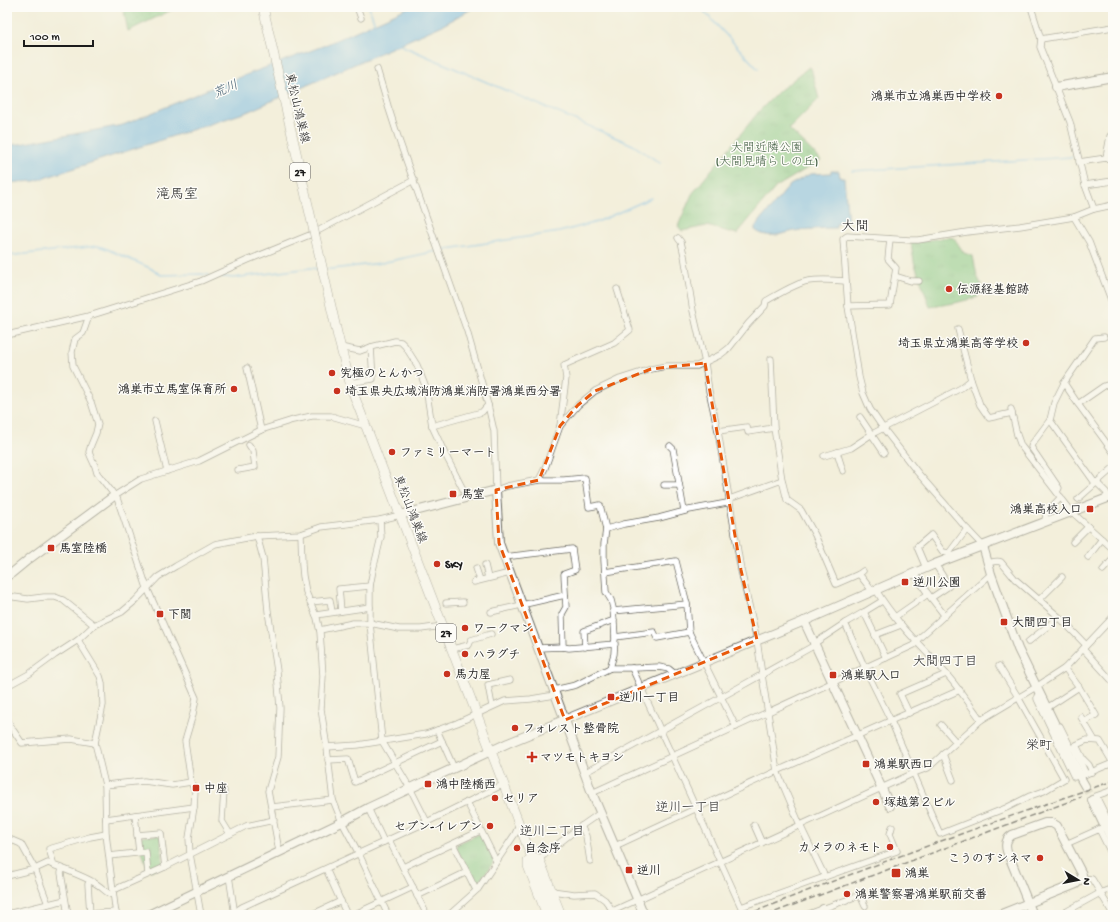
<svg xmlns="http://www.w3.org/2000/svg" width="1120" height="922" font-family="'Gochi Hand','Klee One',sans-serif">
<defs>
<pattern id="grass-dots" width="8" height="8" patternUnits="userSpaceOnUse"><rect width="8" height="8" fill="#7fc783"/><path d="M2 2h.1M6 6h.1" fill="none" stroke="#6daa71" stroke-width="1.8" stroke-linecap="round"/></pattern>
<pattern id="park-tufts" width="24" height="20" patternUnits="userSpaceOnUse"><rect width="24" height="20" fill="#7fc783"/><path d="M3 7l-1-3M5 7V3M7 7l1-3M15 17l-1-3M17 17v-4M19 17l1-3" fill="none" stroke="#6daa71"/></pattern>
</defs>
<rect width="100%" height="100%" fill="#fdfcf7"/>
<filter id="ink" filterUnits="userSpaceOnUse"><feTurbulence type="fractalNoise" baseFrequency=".025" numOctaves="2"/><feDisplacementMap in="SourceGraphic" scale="8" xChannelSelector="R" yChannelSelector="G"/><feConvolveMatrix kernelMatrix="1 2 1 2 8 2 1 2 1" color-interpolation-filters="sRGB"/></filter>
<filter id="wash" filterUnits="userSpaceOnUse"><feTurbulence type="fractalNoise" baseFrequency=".012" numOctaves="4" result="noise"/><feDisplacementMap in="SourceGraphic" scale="16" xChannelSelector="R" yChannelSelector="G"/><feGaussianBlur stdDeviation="0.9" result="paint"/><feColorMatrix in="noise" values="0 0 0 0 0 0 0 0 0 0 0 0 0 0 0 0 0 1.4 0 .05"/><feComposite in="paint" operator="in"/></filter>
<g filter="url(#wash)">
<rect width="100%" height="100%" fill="#f3efdb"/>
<path fill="url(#grass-dots)" stroke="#4e7250" d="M123,7H178L128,31Z"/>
<g fill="url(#park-tufts)" stroke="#4e7250">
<path d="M809,67L811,68L819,99L789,129L821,160L776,187L737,234L707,226L682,231L678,226L692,194L760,110L779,91Z"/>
<path d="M948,237L954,238L964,253L973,256L977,276L981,284L978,297L955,303L930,307L914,262L911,243Z"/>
<path d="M479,834L481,835L494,860L493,863L477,885H475L456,847L457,844Z"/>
<path d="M158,835L160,836L163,863L162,865L151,871L148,869L141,849L139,839L140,837Z"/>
<path d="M1028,903L1033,915H999Z"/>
</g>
<g fill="#71b8e8" stroke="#466a82">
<path d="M409,7H475L445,24L247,112L35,181L7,183V145L20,144L123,125L211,88L323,46Z"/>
<path d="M831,171H839L840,178H844L848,222L836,224V228C824,228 812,229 801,230C784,232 769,241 755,230V227L790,185L810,174L831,173Z"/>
</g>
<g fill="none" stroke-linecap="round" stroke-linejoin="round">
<g stroke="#71b8e8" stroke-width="1.5">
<path d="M369,7L375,24"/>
<path d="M700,7L758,69"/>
<path d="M398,44L633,145L660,163"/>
<path d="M852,171L1072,157"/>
<path d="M441,250L559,232L597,222L651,198"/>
<path d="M7,256L98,246L107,249L150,268L161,275L201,274L209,275"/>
<path d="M326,269H332L381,263L437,251"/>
<path d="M217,276L233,278L310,268L319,269"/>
</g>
</g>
</g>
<g filter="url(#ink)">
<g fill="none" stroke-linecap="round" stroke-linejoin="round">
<path stroke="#d3cfbe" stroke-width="8" stroke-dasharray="8 4" stroke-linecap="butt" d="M1085,786L1092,800"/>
<defs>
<g id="street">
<path d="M357,7L361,18"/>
<path d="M1031,7L1041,39L1040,47L1070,122L1085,185L1094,209"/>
<path d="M1041,39L1113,27"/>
<path d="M377,69L388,106L400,143L467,331L488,405L494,431L496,490L507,486L539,480H564L585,478L589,507L600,505L606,529L604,544V560L606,592L611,600L613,608L615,637L614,654L610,668"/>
<path d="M1106,158L1110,136L1113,134"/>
<path d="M1079,162L1113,157"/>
<path d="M1085,185L1113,181"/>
<path d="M1074,217L1089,242L1113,305"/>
<path d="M678,238L681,242L684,255L693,311L705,363L709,391L718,431L741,570L757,640L762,675L777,771L800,825L825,877"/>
<path d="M1113,238L1111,239L1113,248"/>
<path d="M895,276L911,281H919"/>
<path d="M848,306L890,305L896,268L888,259L890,239"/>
<path d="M89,316L83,333L75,339L72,352L73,366L91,402L98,424L96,433L91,445L89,452L90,455L95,466L97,473L112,492L114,496L141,479L199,461L261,430L293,420L312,416H331L366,426"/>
<path d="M958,329L971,380L980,405L989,418L1012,413"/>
<path d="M7,335L89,316L201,281L248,260L312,234L414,180"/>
<path d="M340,347L360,351L371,347"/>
<path d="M771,359L774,428L782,480L787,500L801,510L815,535L836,584L859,574L863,571"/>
<path d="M247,368L261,430"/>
<path d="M349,383L373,379L371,347L395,341L401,342L405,346L417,365L426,388L432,426L445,454L467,497"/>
<path d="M1064,383L1078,404L1113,452"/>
<path d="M1078,404L1104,386L1113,383"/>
<path d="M1011,409L1017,435L1021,446L1072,512L1113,549"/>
<path d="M860,417L884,453"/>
<path d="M1050,420L1095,483"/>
<path d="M155,421L167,471"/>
<path d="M432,426L482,412L488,405"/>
<path d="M560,426L578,405L595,391L620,379L651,369L666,366H697L720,355L729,348L748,324L765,306L766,301C777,295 796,283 808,281C821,279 833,280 846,281"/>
<path d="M718,431L747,427L748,432L774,428"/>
<path d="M670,446L673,449L684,511"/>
<path d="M837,452L843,471"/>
<path d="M824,456L851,448L872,434L961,388L971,380"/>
<path d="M238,470L255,467L253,451L249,445"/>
<path d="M539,480L545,468L560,426L566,378L564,365L614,343L630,330L617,289"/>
<path d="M1096,482L1106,492L1109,498"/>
<path d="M664,485H679"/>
<path d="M1057,492L1059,488L1031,447L1032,444L1050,420L1054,403L1064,383L1095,338L1104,337"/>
<path d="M116,495L147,588L196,698L193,714L185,741L191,782L195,791L194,807L189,838L190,854L201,915"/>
<path d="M1078,499L1113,468"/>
<path d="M380,520L381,537L373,570L370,586V623L382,741L410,788L427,822"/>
<path d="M1045,522L1046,513L1061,497"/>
<path d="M606,529L624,524L659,518L689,510L727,503L732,498L782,480"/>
<path d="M301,534L302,565L303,576L306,592L317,618L320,632L323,676L321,709L327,748L333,800L342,822L359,854L388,915"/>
<path d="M257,536L263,558L268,611L277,671L280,708L278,757L268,791L279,851"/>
<path d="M1073,542L1088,527"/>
<path d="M983,546L967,529L918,473L883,428L870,409L863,393L859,377L848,306L843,239L847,236L910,240H918L967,232L1020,226L1074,217L1094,209L1113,205"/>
<path d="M949,553L967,529"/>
<path d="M504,557L572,549L575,570L564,574L566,607L562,614L563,647"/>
<path d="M1088,557L1102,539"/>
<path d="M988,563C993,562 997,560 1001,562L1015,579L1059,617L1086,645"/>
<path d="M485,565L488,578"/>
<path d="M476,568L480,580"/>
<path d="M926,568L917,547L931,535L943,552L949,553L951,558"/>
<path d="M1103,570L1113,559"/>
<path d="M605,572L676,561L687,604"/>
<path d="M914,573L928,594L945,616"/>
<path d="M859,574L873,592"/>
<path d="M474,582L510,573"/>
<path d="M876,590C894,620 918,643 941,668C956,684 968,702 981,720"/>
<path d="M7,596L28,599L44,597H55L63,600L94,625"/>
<path d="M931,598L949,586L935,564"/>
<path d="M1039,600L1062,577"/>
<path d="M310,602L330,600L332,612"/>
<path d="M446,603L463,602"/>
<path d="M341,611L339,589L370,586"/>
<path d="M613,611L687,604L689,632L736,727"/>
<path d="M491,612L565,595"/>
<path d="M864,612L886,658"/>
<path d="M316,615L370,607"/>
<path d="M895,617L928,594"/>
<path d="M845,623L865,668L891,721L940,834L1006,808L1030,796L1044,791L1064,779L1018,697L999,666"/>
<path d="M320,630L353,623H370L399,629H421L443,626"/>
<path d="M875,635L901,625"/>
<path d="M615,637L654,632L657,638L689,632"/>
<path d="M78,640L100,676L102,683L103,705L95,743L97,751L105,785L106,834L116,915"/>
<path d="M1028,642L1059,617"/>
<path d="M815,643L845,623L864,612L882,601"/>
<path d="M585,647L584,631L614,620"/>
<path d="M538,648L563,647L569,648L615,644"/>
<path d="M452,649L469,645L471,640L491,634"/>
<path d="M1083,649L1113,682"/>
<path d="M632,668L741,907L897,851L890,834L892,827"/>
<path d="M1065,668L1079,687L1096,715L1084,722"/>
<path d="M7,686L29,674L55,655L78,640L94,625L122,612L135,601L158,577L176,566L215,544L257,536L301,534L321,527L380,520L400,515"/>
<path d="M554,690L576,685L610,668H635L659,667L669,669L675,674"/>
<path d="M1040,694L1037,696V699L1074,777L1086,774L1113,763"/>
<path d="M492,706L488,685L510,680"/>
<path d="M1050,706L1079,687"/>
<path d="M909,713L900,694L946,674"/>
<path d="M1081,717L1094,739"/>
<path d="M7,718L13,730L22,743L71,739L95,743"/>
<path d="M941,725L956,742"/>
<path d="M1060,726L1070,746L1074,749L1086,774"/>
<path d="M437,730L454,768"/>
<path d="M327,747L358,745L426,734L457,723L505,701L531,699L555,695"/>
<path d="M943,754L953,780"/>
<path d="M328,760L348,759L355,782L442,741"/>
<path d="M1092,772L1089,765L1083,759L1076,745L1087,740L1100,741L1113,763"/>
<path d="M584,773L745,684L815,645"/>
<path d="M105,785L144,781L172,785L191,782"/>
<path d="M224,791L222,821L230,834"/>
<path d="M592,793L914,645L916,641L991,574"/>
<path d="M467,802L495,859L497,860"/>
<path d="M272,807L333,800"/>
<path d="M368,808L384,842"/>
<path d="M135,815L139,852"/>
<path d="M106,819L135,815L194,807"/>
<path d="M1109,824L1113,833"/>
<path d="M1110,824L1096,796L1113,790"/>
<path d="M754,825L762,843"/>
<path d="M581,826L586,836L590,861"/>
<path d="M1099,829L1113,857"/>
<path d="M137,835L161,833L165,867"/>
<path d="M7,838L21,844L35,869L48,863C63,869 85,876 98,885C103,888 107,894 113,895"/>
<path d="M389,840L427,915"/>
<path d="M453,844L475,888L478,889"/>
<path d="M1066,844L1113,823"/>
<path d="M615,846L777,771L960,690"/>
<path d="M109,856L146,852L148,874"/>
<path d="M539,859L577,829L600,813"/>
<path d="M53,865V862L49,849L90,837L106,834"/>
<path d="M403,867L480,831"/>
<path d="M62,869L61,873L68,915"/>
<path d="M326,869L347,915"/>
<path d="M7,876L35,869L48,904"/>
<path d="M229,876L235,915"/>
<path d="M1082,878L1092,879L1113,914"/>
<path d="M113,890L116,889L165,867L246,826L274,820"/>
<path d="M552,891L574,894L595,893L605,900L613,911"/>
<path d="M417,896L467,872"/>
<path d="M11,913L65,900"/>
<path d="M90,914L88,884L90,881"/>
<path d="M74,915L116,912"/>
<path d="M235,915L239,909L242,907L427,822L498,787L504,785"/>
<path d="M311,915L341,901"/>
<path d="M353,915L413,887"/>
<path d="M449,915L478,889L515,834L519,825"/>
<path d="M604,915L914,773L928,768L981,720L1036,687L1065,668L1113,617"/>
<path d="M806,915L860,895L865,906"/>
<path d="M1060,915L1100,893L1113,888"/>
</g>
<g id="secondary">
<path d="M1056,87L1113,77"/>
<path d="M400,515L496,490L499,543L592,793L644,915"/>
<path d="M983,546L991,574L1018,649L1079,774"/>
<path d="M7,576L12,573L29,559L114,496"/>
<path d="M804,621L890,806"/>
<path d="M1081,779L1085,786"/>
<path d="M1092,800L1104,825"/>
<path d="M1106,828L1113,843"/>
<path d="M823,909L826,915"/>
<path d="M148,915L342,822L368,808L508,743L807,620L935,564L1113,496"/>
<path d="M999,915L1076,884L1082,878V874L1057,826L1052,823H1045L1012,835C1006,839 1005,844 1007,851L1033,915"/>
</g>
<g id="primary">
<path d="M338,337L352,390L554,915"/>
<path d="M532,857H534L539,859L561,915"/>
<path d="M532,857L528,861V866L547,915"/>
</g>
</defs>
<use href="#street" stroke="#67665f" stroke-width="7"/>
<use href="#secondary" stroke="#67665f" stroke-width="10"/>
<use href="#primary" stroke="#67665f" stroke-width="10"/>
<use href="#street" stroke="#fff" stroke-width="5.5"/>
<use href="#secondary" stroke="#fff" stroke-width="8"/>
<use href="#primary" stroke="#fff" stroke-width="9"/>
<g stroke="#1c1c1c" stroke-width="1.5" stroke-dasharray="6 3" stroke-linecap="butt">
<path d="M747,915C795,895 844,877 892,859C965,832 1039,806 1113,781"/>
<path d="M767,915L1081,797"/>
</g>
<defs>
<path id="primary-bridge" d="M263,7L338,337"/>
</defs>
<use href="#primary-bridge" stroke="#67665f" stroke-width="10" stroke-linecap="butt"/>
<use href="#primary-bridge" stroke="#fff" stroke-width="9"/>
</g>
</g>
<path d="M0 0H1120V922H0ZM705,363L741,570L757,640L565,720L499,543L496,490L539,480L560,426L578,405L595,391L651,369Z" fill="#f3efdb" fill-opacity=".55" fill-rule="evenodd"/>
<path fill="none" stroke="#e8590c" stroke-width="3" stroke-dasharray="8 5" stroke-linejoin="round" d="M705,363L741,570L757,640L565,720L499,543L496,490L539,480L560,426L578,405L595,391L651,369Z"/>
<g fill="#c8321e" stroke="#fdfcf7" stroke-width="1.5">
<circle cx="999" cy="96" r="4"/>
<circle cx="949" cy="289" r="4"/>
<circle cx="1026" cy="343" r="4"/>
<circle cx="332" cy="373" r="4"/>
<circle cx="234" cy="389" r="4"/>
<circle cx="337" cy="391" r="4"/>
<circle cx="392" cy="452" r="4"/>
<rect x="449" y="490" width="8" height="8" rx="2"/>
<rect x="1086" y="505" width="8" height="8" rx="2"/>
<rect x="47" y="544" width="8" height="8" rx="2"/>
<circle cx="437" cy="564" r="4"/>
<rect x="901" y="578" width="8" height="8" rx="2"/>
<rect x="156" y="610" width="8" height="8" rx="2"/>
<rect x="1000" y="618" width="8" height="8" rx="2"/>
<circle cx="465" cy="628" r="4"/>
<circle cx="465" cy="654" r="4"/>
<circle cx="447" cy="674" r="4"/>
<rect x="829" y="671" width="8" height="8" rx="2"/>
<rect x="607" y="693" width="8" height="8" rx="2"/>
<circle cx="515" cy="728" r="4"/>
<path d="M530 751h4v4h4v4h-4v4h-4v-4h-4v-4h4z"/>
<rect x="862" y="760" width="8" height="8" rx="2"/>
<rect x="424" y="780" width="8" height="8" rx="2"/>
<rect x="192" y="784" width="8" height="8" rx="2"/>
<circle cx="495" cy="798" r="4"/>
<circle cx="876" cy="802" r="4"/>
<circle cx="490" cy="826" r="4"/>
<circle cx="890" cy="847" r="4"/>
<circle cx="517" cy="848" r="4"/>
<circle cx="1040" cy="858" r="4"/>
<rect x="625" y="866" width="8" height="8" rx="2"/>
<rect x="891" y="868" width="10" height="10" rx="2"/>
<circle cx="847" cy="894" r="4"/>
</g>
<g text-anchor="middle" stroke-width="3" stroke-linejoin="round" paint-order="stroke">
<g fill="#fdfcf7" stroke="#605f5e" stroke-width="1">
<rect x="290" y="163" width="20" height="18" rx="3"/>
<rect x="436" y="624" width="20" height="18" rx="3"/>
</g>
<g font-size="11" font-weight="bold" fill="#1c1c1c">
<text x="300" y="176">27</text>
<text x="446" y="637">27</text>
</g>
<g font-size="12" font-weight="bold" fill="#1c1c1c" stroke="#fdfcf7" text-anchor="start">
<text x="991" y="100" text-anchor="end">鴻巣市立鴻巣西中学校</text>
<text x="957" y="293">伝源経基館跡</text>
<text x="1018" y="347" text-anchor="end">埼玉県立鴻巣高等学校</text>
<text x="340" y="377">究極のとんかつ</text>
<text x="226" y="393" text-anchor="end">鴻巣市立馬室保育所</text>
<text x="345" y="395">埼玉県央広域消防鴻巣消防署鴻巣西分署</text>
<text x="400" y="456">ファミリーマート</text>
<text x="461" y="498">馬室</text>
<text x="1082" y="513" text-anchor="end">鴻巣高校入口</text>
<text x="59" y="552">馬室陸橋</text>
<text x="445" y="568">SKY</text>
<text x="913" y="586">逆川公園</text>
<text x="168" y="618">下閭</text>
<text x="1012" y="626">大間四丁目</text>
<text x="473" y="632">ワークマン</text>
<text x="473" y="658">ハラグチ</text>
<text x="455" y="678">馬力屋</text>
<text x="841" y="679">鴻巣駅入口</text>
<text x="619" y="701">逆川一丁目</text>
<text x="523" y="732">フォレスト整骨院</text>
<text x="540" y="761">マツモトキヨシ</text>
<text x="874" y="768">鴻巣駅西口</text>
<text x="436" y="788">鴻中陸橋西</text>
<text x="204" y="792">中座</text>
<text x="503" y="802">セリア</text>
<text x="884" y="806">塚越第２ビル</text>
<text x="482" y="830" text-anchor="end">セブン-イレブン</text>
<text x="882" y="851" text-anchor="end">カメラのネモト</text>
<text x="525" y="852">自念序</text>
<text x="1032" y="862" text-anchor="end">こうのすシネマ</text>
<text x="637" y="874">逆川</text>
<text x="905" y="877">鴻巣</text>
<text x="855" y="898">鴻巣警察署鴻巣駅前交番</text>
</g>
<g font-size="12" fill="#1c1c1c" stroke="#fdfcf7">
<text transform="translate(298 108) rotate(77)" y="4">東松山鴻巣線</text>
<text transform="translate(411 509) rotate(69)" y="4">東松山鴻巣線</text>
</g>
<g font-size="12" fill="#446045" stroke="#fdfcf7">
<text x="767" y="151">大間近隣公園<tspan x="767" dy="14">(大間見晴らしの丘)</tspan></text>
</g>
<g font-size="13" font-style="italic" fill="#3e5a6e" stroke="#fdfcf7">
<text transform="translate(225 88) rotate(-24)" y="5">荒川</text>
</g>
<g font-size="13" fill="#1c1c1c" stroke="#fdfcf7">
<text x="945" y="665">大間四丁目</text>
<text x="1039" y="749">栄町</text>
<text x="688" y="811">逆川一丁目</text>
<text x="552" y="835">逆川二丁目</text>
</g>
<g font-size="14" fill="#1c1c1c" stroke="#fdfcf7">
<text x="177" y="198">滝馬室</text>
<text x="855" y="230">大間</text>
</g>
</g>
<rect width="1120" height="922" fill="none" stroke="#fdfcf7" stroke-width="24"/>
<g transform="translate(1078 880) rotate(100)" stroke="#fdfcf7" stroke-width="3" paint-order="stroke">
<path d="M0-3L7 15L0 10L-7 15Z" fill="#1c1c1c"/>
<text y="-6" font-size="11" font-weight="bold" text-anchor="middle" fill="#1c1c1c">N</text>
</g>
<path d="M24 40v6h69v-6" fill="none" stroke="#1c1c1c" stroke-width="2"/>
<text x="30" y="40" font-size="12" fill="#1c1c1c" stroke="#fdfcf7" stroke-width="3" paint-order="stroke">100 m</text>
</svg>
